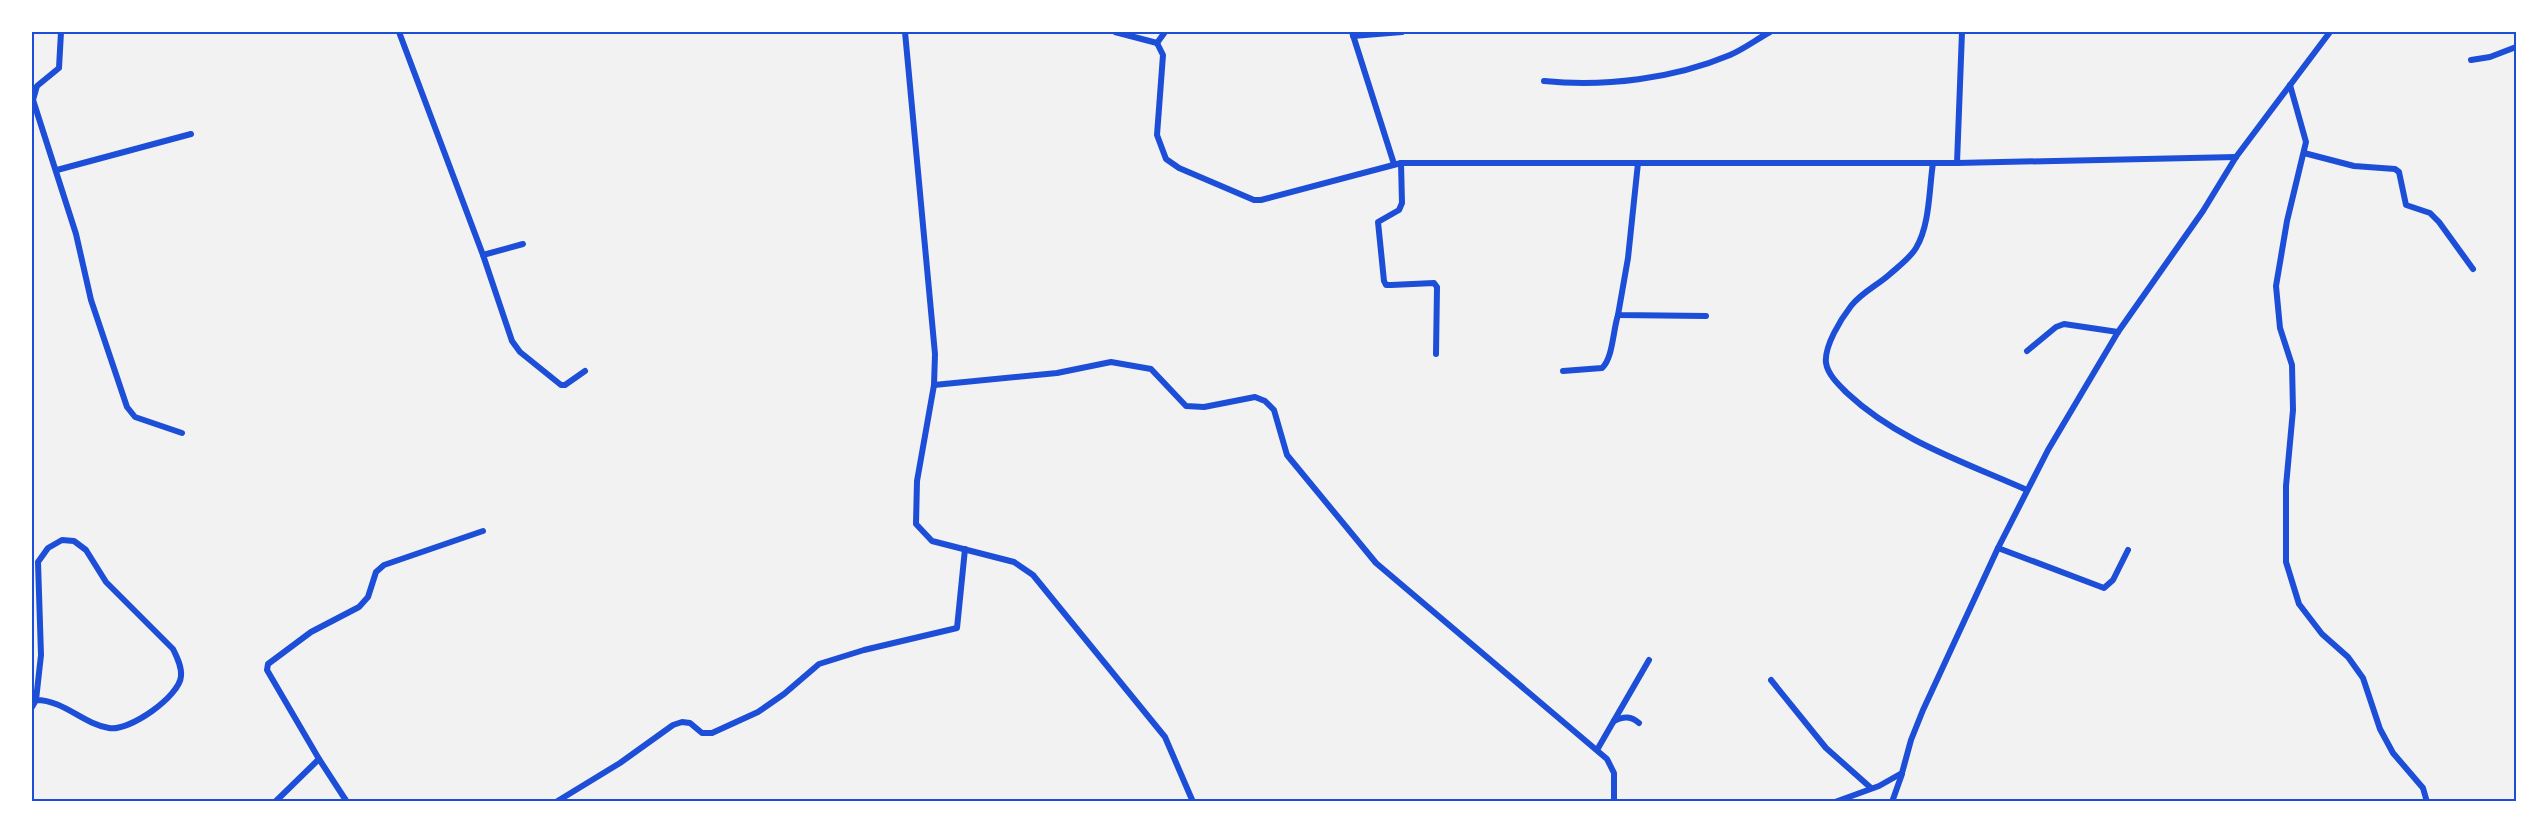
<svg xmlns="http://www.w3.org/2000/svg" width="2548" height="833" font-family="'Nunito Sans',sans-serif">
<rect width="100%" height="100%" fill="#f2f2f2"/>
<g fill="none" stroke-linecap="round" stroke-linejoin="round">
<g stroke="#1d4ed8" stroke-width="6">
<path d="M61,32L59,68L37,86L33,100L76,234L91,300L127,407L135,417L182,433"/>
<path d="M399,32L483,255L512,341L520,352L561,385H565L585,371"/>
<path d="M905,32L935,354L934,385L917,481L916,524L932,541L1014,562L1033,575L1165,737L1193,802"/>
<path d="M1115,32L1157,43L1163,55L1157,135L1166,159L1179,168L1254,200H1261L1401,163H1957L2236,157"/>
<path d="M1352,32L1394,164"/>
<path d="M1353,36L1402,32"/>
<path d="M1157,43L1165,32"/>
<path d="M2471,60L2490,57L2516,47"/>
<path d="M1544,81C1605,87 1673,79 1730,55C1744,49 1757,39 1770,32"/>
<path d="M2290,85L2306,142L2287,221L2276,286L2280,328L2292,365L2293,410L2286,486V562L2299,604L2322,634L2348,657L2363,678L2380,729L2393,753L2423,788L2427,802"/>
<path d="M2304,153L2354,166L2395,169L2399,172L2406,205L2430,213L2439,222L2473,269"/>
<path d="M1401,163L1402,203L1399,210L1378,222L1384,281L1386,285H1391L1434,283L1437,287L1436,354"/>
<path d="M1638,163L1628,258L1618,315L1706,316"/>
<path d="M1933,163C1929,189 1930,225 1916,248C1910,258 1899,266 1890,274C1878,285 1862,292 1851,306C1841,319 1824,346 1826,363C1828,375 1839,385 1847,393C1897,440 1964,462 2027,490"/>
<path d="M1957,163L1962,32"/>
<path d="M57,170L191,134"/>
<path d="M483,255L523,244"/>
<path d="M2027,351L2056,327L2064,324L2118,332"/>
<path d="M1563,371L1602,368C1613,358 1613,330 1618,315"/>
<path d="M934,385L1057,373L1111,362L1151,369L1186,406L1204,407L1255,397L1265,401L1274,410L1287,455L1376,563L1607,759L1614,773V802"/>
<path d="M1998,548L2104,588L2113,580L2128,550"/>
<path d="M1771,680L1826,748L1871,788"/>
<path d="M32,707L36,700L41,655L38,562L48,548L62,540L74,541L86,550L106,582L173,649C177,657 182,667 181,676C180,696 129,732 109,728C83,724 64,700 36,700"/>
<path d="M1614,721C1624,716 1631,716 1639,723"/>
<path d="M1597,750L1649,660"/>
<path d="M319,759L267,670L268,664L311,632L359,607L368,597L376,572L384,565L483,531"/>
<path d="M275,802L319,759L347,802"/>
<path d="M556,802L620,763L673,725L682,722L690,723L702,733H712L758,712L784,694L819,664L864,650L957,628L965,549"/>
<path d="M1835,802L1879,786L1902,773L1911,740L1923,710L1998,548L2048,450L2118,332L2203,211L2236,157L2330,32"/>
<path d="M1892,802L1902,774"/>
</g>
</g>
<rect width="2548" height="833" fill="none" stroke="#ffffff" stroke-width="66"/>
<rect x="33" y="33" width="2482" height="767" fill="none" stroke="#1d4ed8" stroke-width="2"/>
</svg>
